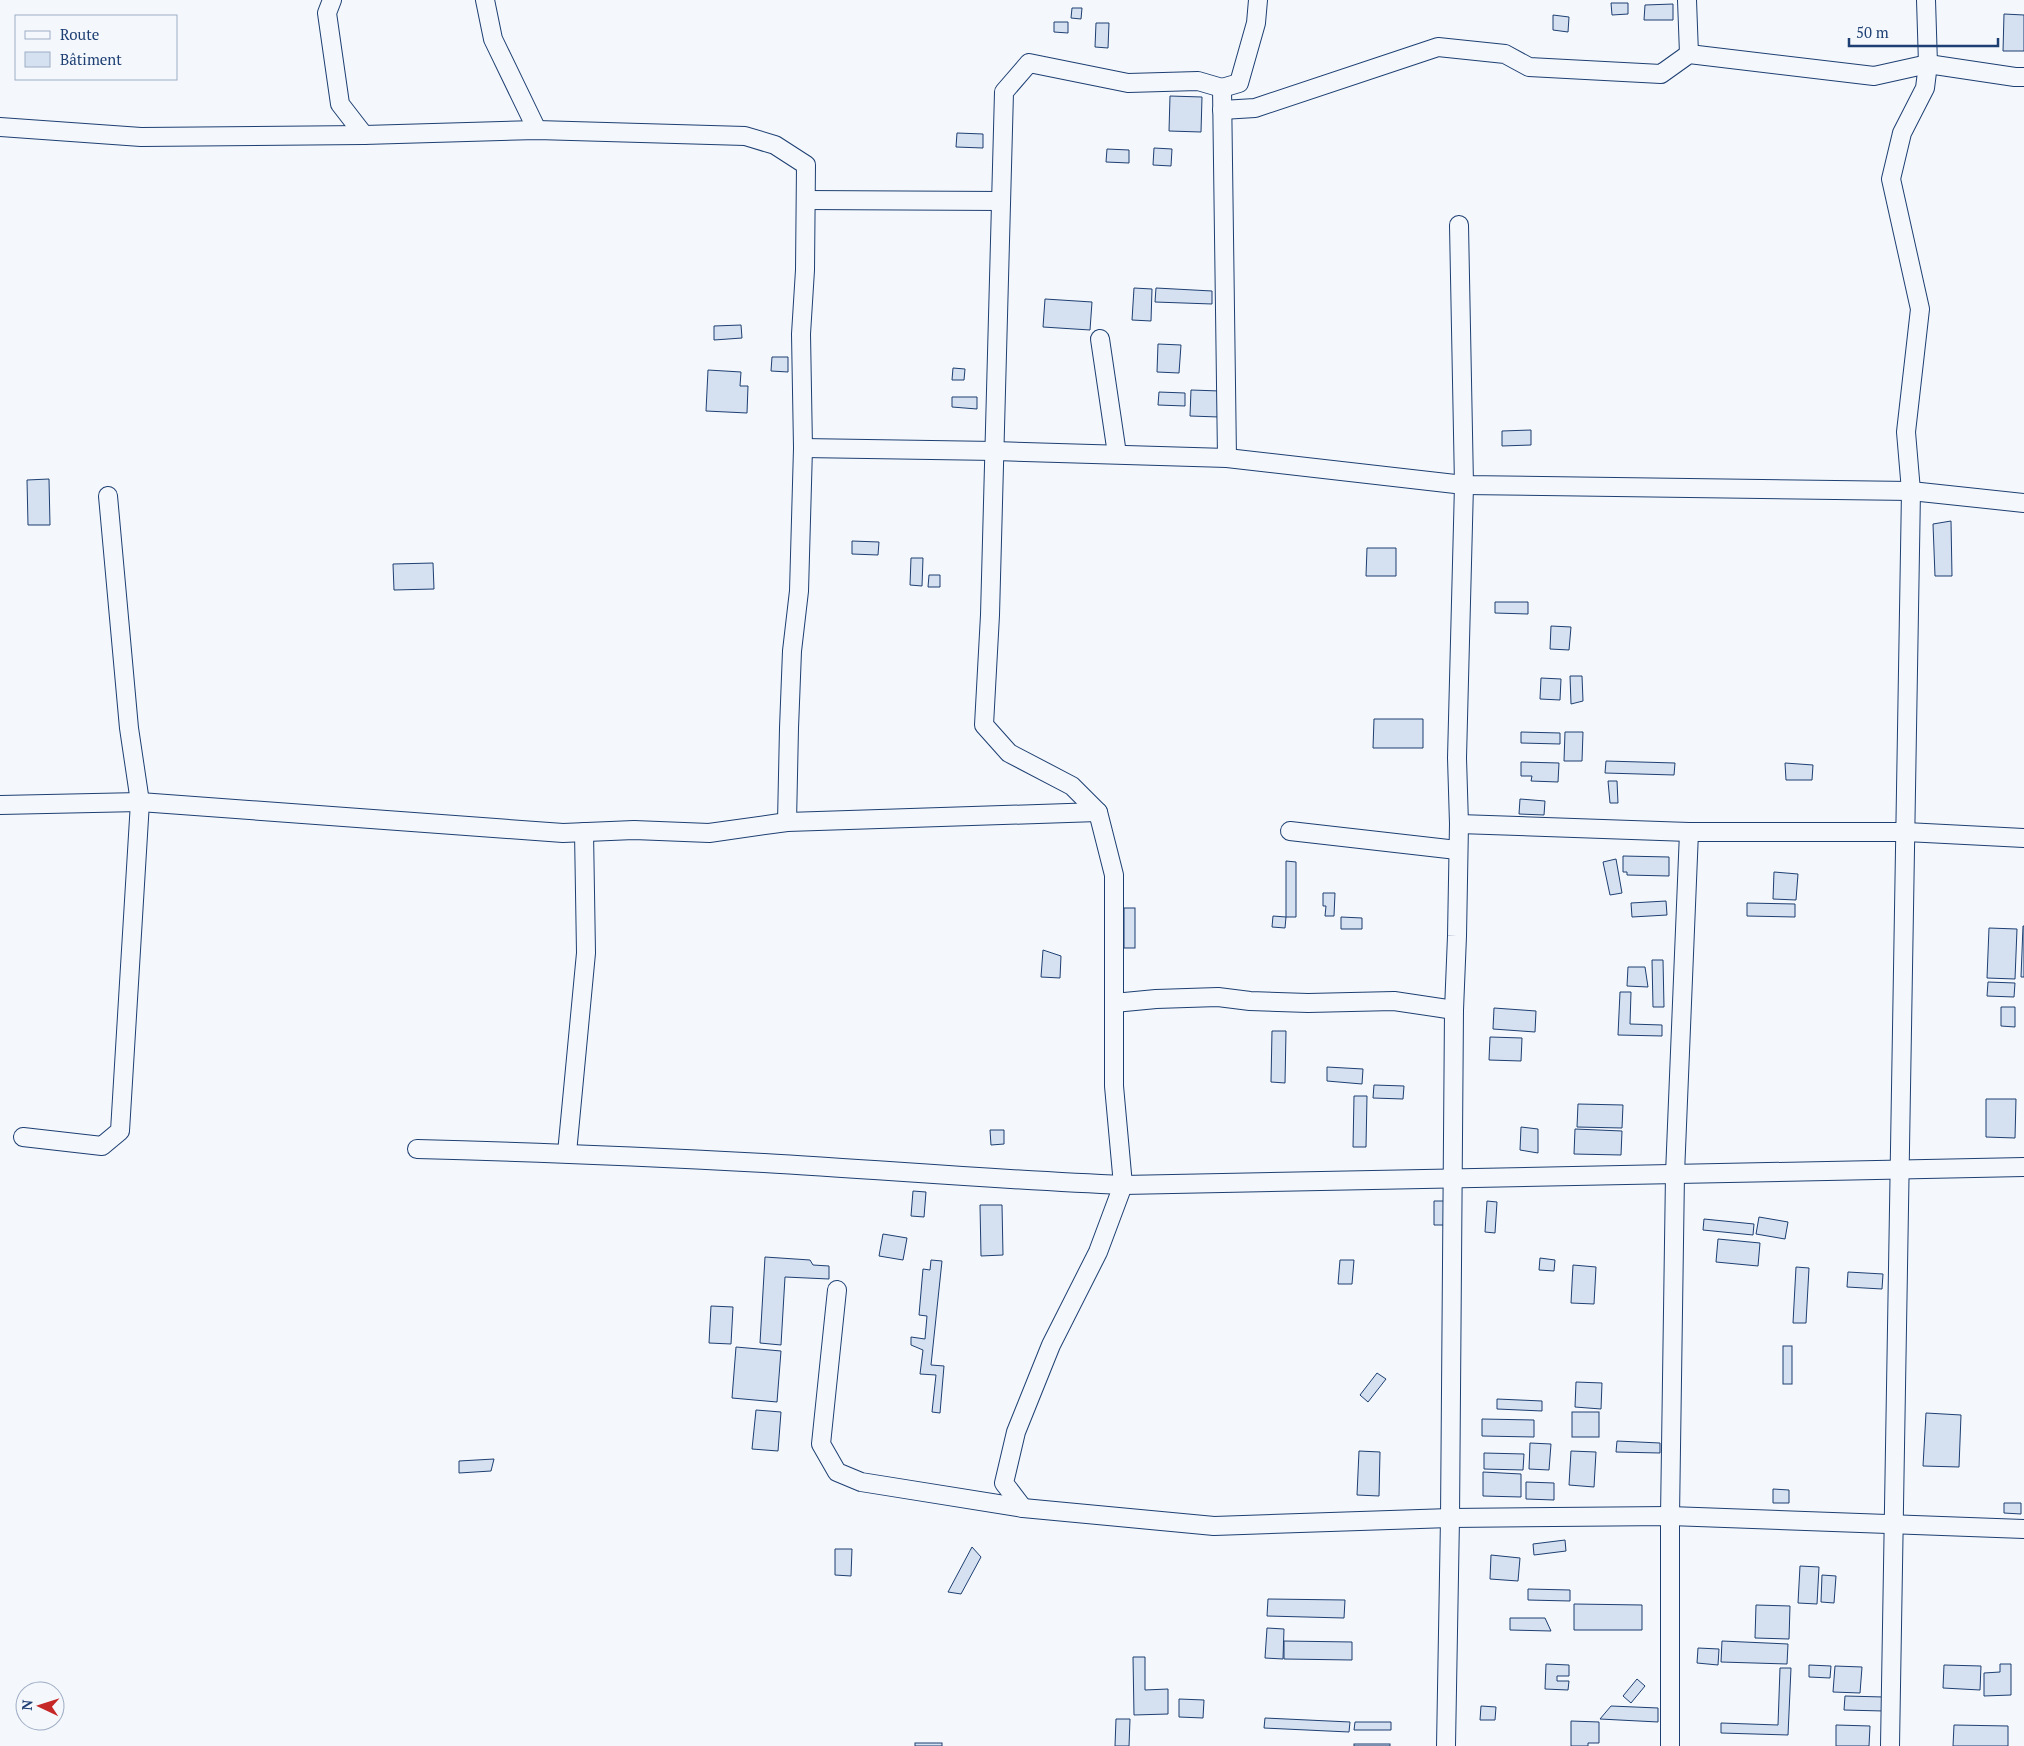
<svg xmlns="http://www.w3.org/2000/svg" width="2024" height="1746" font-family="'PT Serif',serif">
<rect width="100%" height="100%" fill="#f4f7fb"/>
<g fill="#d5e0f0" stroke="#1d3f73">
<path d="M1611,3H1628V14L1612,15Z"/>
<path d="M1673,4V20H1644L1645,5Z"/>
<path d="M1072,8H1082L1081,19L1071,18Z"/>
<path d="M2004,14L2024,15V51H2003Z"/>
<path d="M1553,15L1569,17L1568,32L1553,30Z"/>
<path d="M1054,22H1068V33L1054,32Z"/>
<path d="M1096,23H1109L1108,48L1095,47Z"/>
<path d="M1170,96L1202,97L1201,132L1169,131Z"/>
<path d="M957,133L983,134V148L956,147Z"/>
<path d="M1154,148L1172,149L1171,166L1153,165Z"/>
<path d="M1107,149L1129,150V163L1106,162Z"/>
<path d="M1134,288L1152,289L1151,321L1132,320Z"/>
<path d="M1156,288L1212,291V304L1155,302Z"/>
<path d="M1045,299L1092,302L1090,330L1043,327Z"/>
<path d="M741,325L742,338L714,340V326Z"/>
<path d="M1158,344L1181,345L1179,373L1157,372Z"/>
<path d="M772,357H788V372L771,371Z"/>
<path d="M953,368L965,369L964,380H952Z"/>
<path d="M708,370L741,372L740,386H748L747,413L706,411Z"/>
<path d="M1191,390L1220,391L1219,417L1190,416Z"/>
<path d="M1159,392L1185,393V406L1158,405Z"/>
<path d="M952,397H977V409L952,407Z"/>
<path d="M1531,430V445L1502,446V431Z"/>
<path d="M49,479L50,525H28L27,480Z"/>
<path d="M1951,521L1952,576H1935L1933,524Z"/>
<path d="M852,541L879,542L878,555L852,554Z"/>
<path d="M1367,548H1396V576H1366Z"/>
<path d="M911,558H923L922,586L910,585Z"/>
<path d="M433,563L434,589L394,590L393,564Z"/>
<path d="M929,575H940V587H928Z"/>
<path d="M1495,602H1528V614L1495,613Z"/>
<path d="M1551,626L1571,627L1569,650L1550,649Z"/>
<path d="M1570,676H1582L1583,701L1571,704Z"/>
<path d="M1541,678L1561,679L1560,700L1540,699Z"/>
<path d="M1374,719H1423V748H1373Z"/>
<path d="M1521,732L1560,733V744L1521,743Z"/>
<path d="M1565,732H1583L1582,761H1564Z"/>
<path d="M1606,761L1675,763L1674,775L1605,773Z"/>
<path d="M1521,762L1559,763L1558,782L1531,781L1532,776H1521Z"/>
<path d="M1785,763L1813,765L1812,780H1786Z"/>
<path d="M1608,781H1617L1618,803H1610Z"/>
<path d="M1520,799L1545,801L1544,815L1519,814Z"/>
<path d="M1623,856L1669,857V876L1627,875V872H1623Z"/>
<path d="M1616,859L1622,893L1610,895L1603,862Z"/>
<path d="M1286,861L1296,862V917H1286Z"/>
<path d="M1774,872L1798,874L1796,900L1773,899Z"/>
<path d="M1323,893H1335L1334,916H1325L1326,906H1323Z"/>
<path d="M1666,901L1667,915L1632,917L1631,903Z"/>
<path d="M1747,903L1795,904V917L1747,916Z"/>
<rect x="1124" y="908" width="11" height="40"/>
<path d="M1273,916L1286,917L1285,928L1272,927Z"/>
<path d="M1341,917L1362,918V929H1341Z"/>
<path d="M2023,926H2024V977H2021Z"/>
<path d="M1989,928L2017,929L2015,979L1987,978Z"/>
<path d="M1043,950L1061,956L1060,978L1041,977Z"/>
<path d="M1652,960H1663L1664,1007H1653Z"/>
<path d="M1628,967H1645L1648,987L1627,986Z"/>
<path d="M1988,982L2015,983L2014,997L1987,996Z"/>
<path d="M1620,992H1631L1630,1024L1662,1025V1036L1618,1035Z"/>
<path d="M2001,1007H2015V1027L2001,1026Z"/>
<path d="M1494,1008L1536,1011L1535,1032L1493,1029Z"/>
<path d="M1272,1031H1286L1285,1083L1271,1082Z"/>
<path d="M1490,1037L1522,1038L1521,1061L1489,1060Z"/>
<path d="M1327,1067L1363,1069L1362,1084L1327,1081Z"/>
<path d="M1374,1085L1404,1086L1403,1099L1373,1098Z"/>
<path d="M1354,1096H1367L1366,1147H1353Z"/>
<path d="M1986,1099H2016L2015,1138L1986,1137Z"/>
<path d="M1578,1104L1623,1105L1622,1128L1577,1127Z"/>
<path d="M1521,1127L1538,1129V1153L1520,1150Z"/>
<path d="M1575,1129L1622,1131L1621,1155L1574,1154Z"/>
<path d="M990,1130H1004V1144L991,1145Z"/>
<path d="M913,1191L926,1192L924,1217L911,1216Z"/>
<path d="M1434,1201H1446L1445,1225H1434Z"/>
<path d="M1487,1201L1497,1202L1495,1233L1485,1232Z"/>
<path d="M980,1205H1002L1003,1255L981,1256Z"/>
<path d="M1759,1217L1788,1222L1785,1239L1756,1234Z"/>
<path d="M1704,1219L1754,1224L1753,1235L1703,1230Z"/>
<path d="M883,1234L907,1238L903,1260L879,1256Z"/>
<path d="M1718,1239L1760,1243L1758,1266L1716,1262Z"/>
<path d="M765,1257L810,1260L813,1265L829,1266V1279L785,1277L781,1345L760,1343Z"/>
<path d="M1540,1258L1555,1260L1554,1271L1539,1270Z"/>
<path d="M931,1260L942,1261L931,1365L944,1366L940,1413L932,1412L936,1375L920,1374L923,1350L911,1345V1337L925,1339L927,1316L919,1315L923,1269L930,1270Z"/>
<path d="M1340,1260H1354L1352,1284H1338Z"/>
<path d="M1573,1265L1596,1267L1594,1304L1571,1303Z"/>
<path d="M1796,1267L1809,1268L1806,1323H1793Z"/>
<path d="M1848,1272L1883,1274L1882,1289L1847,1287Z"/>
<path d="M711,1306L733,1307L731,1344L709,1343Z"/>
<rect x="1783" y="1346" width="9" height="38"/>
<path d="M736,1347L781,1351L777,1402L732,1398Z"/>
<path d="M1377,1373L1386,1379L1368,1402L1360,1395Z"/>
<path d="M1576,1382L1602,1383L1601,1409L1575,1407Z"/>
<path d="M1497,1399L1542,1401V1411L1497,1409Z"/>
<path d="M756,1410L781,1412L778,1451L752,1449Z"/>
<rect x="1572" y="1412" width="27" height="25"/>
<path d="M1926,1413L1961,1415L1959,1467L1923,1466Z"/>
<path d="M1482,1419L1534,1420V1437L1482,1436Z"/>
<path d="M1617,1441L1660,1443V1453L1616,1452Z"/>
<path d="M1530,1443L1551,1444L1549,1470L1529,1469Z"/>
<path d="M1359,1451L1380,1452L1379,1496L1357,1495Z"/>
<path d="M1571,1451L1596,1452L1594,1487L1569,1485Z"/>
<path d="M1484,1453L1524,1454L1523,1470L1484,1469Z"/>
<path d="M494,1459L491,1471L459,1473V1461Z"/>
<path d="M1483,1472L1521,1474V1497L1483,1496Z"/>
<path d="M1526,1482L1554,1483V1500L1526,1499Z"/>
<path d="M1773,1489L1789,1490V1503H1773Z"/>
<path d="M2004,1503H2021V1514L2004,1513Z"/>
<path d="M1565,1540L1566,1551L1534,1555L1533,1544Z"/>
<path d="M972,1547L981,1557L961,1594L948,1592Z"/>
<path d="M835,1549H852L851,1576L835,1575Z"/>
<path d="M1491,1555L1520,1558L1518,1581L1490,1579Z"/>
<path d="M1800,1566L1819,1567L1817,1604L1798,1603Z"/>
<path d="M1822,1575L1836,1576L1834,1603L1821,1602Z"/>
<path d="M1528,1589L1570,1590V1601L1528,1600Z"/>
<path d="M1268,1599L1345,1600L1344,1618L1267,1616Z"/>
<path d="M1574,1604L1642,1605V1630H1574Z"/>
<path d="M1756,1605L1790,1606L1789,1639L1755,1638Z"/>
<path d="M1510,1618H1545L1551,1631L1510,1630Z"/>
<path d="M1267,1628L1284,1629L1283,1659L1265,1658Z"/>
<path d="M1284,1641L1352,1642V1660L1284,1659Z"/>
<path d="M1722,1641L1788,1644L1787,1664L1721,1662Z"/>
<path d="M1698,1648L1719,1649L1718,1665L1697,1663Z"/>
<path d="M1133,1657H1145V1690L1168,1689V1714L1134,1715Z"/>
<path d="M1546,1664L1569,1665V1676H1557V1681H1569L1568,1690L1545,1689Z"/>
<path d="M2000,1664H2011V1695L1984,1696V1673L2000,1672Z"/>
<path d="M1809,1665L1831,1666L1830,1678L1809,1677Z"/>
<path d="M1944,1665L1981,1666L1980,1690L1943,1688Z"/>
<path d="M1835,1666L1862,1667L1860,1693L1833,1692Z"/>
<path d="M1780,1668H1791L1788,1735L1721,1733V1723L1778,1725Z"/>
<path d="M1637,1679L1645,1686L1631,1703L1623,1696Z"/>
<path d="M1845,1696L1884,1697L1883,1711L1844,1710Z"/>
<path d="M1179,1699L1204,1700L1203,1718L1179,1717Z"/>
<path d="M1481,1706L1496,1707L1495,1720H1480Z"/>
<path d="M1611,1706L1658,1708V1722L1600,1719Z"/>
<path d="M1265,1718L1350,1722L1349,1732L1264,1728Z"/>
<path d="M1116,1719H1130L1129,1746H1115Z"/>
<path d="M1571,1721L1599,1722V1743H1588V1746H1571Z"/>
<path d="M1355,1722H1391V1730H1354Z"/>
<path d="M1836,1725L1870,1726L1869,1746H1836Z"/>
<path d="M1954,1725L2008,1726V1746H1953Z"/>
<rect x="915" y="1743" width="27" height="3"/>
<rect x="1354" y="1744" width="36" height="2"/>
</g>
<g fill="none" stroke-linecap="round" stroke-linejoin="round">
<defs>
<g id="street">
<path d="M332,0L327,13L340,104L364,135"/>
<path d="M485,0L493,39L537,130"/>
<path d="M1687,0L1689,54"/>
<path d="M1222,88L1239,83L1256,23L1258,0"/>
<path d="M1222,110L1255,108L1438,47L1505,54L1529,67L1661,74L1689,54L1874,76L1928,64L2015,77H2024"/>
<path d="M0,127L141,137L364,135L537,130L745,136L775,145L806,165L805,270L801,334L803,448L799,591L792,651L789,728L787,822"/>
<path d="M806,200L1001,201"/>
<path d="M1100,339L1117,454"/>
<path d="M803,448L995,451L1227,458L1464,485L1911,491L2024,503"/>
<path d="M0,805L140,802L563,833L634,830L709,833L787,822L1098,812"/>
<path d="M1459,824L1689,832H1906L2024,838"/>
<path d="M1290,831L1457,850"/>
<path d="M1114,1003L1156,999L1218,997L1250,1001L1308,1003L1394,1001L1454,1010"/>
<path d="M23,1137L102,1146L120,1131L140,802L129,728L108,496"/>
<path d="M417,1149C533,1152 649,1157 764,1163C884,1170 1004,1180 1123,1185L2024,1167"/>
<path d="M567,1153L586,953L584,832"/>
<path d="M837,1290L821,1444L837,1472L861,1482L1023,1508L1214,1526L1450,1518L1670,1516L2024,1529"/>
<path d="M1023,1508L1004,1483L1016,1432L1051,1345L1098,1252L1123,1185L1114,1086V875L1098,812L1072,786L1009,753L984,725L990,615L1004,92L1029,63L1128,83L1198,81L1222,88L1227,458"/>
<path d="M1446,1746L1450,1518L1454,1010L1457,936L1459,824L1457,758L1464,485L1459,225"/>
<path d="M1670,1746V1516L1675,1174L1689,832"/>
<path d="M1890,1746L1911,491L1906,432L1920,309L1891,179L1902,133L1925,88L1928,64L1926,0"/>
</g>
</defs>
<use href="#street" stroke="#1d3f73" stroke-width="20"/>
<use href="#street" stroke="#f4f7fb" stroke-width="18"/>
</g>
<rect x="15" y="15" width="162" height="65" fill="#f4f7fb" stroke="#9eadc5"/>
<rect x="25" y="31" width="25" height="8" fill="#f4f7fb" stroke="#9eadc5"/>
<text x="60" y="40" font-size="15" fill="#1d3f73">Route</text>
<rect x="25" y="52" width="25" height="15" fill="#d5e0f0" stroke="#9eadc5"/>
<text x="60" y="65" font-size="15" fill="#1d3f73">Bâtiment</text>
<g transform="translate(40 1706) rotate(274)"><circle r="24" fill="#f4f7fb" stroke="#9eadc5"/>
<path d="M0-4L9 19L0 12L-9 19Z" fill="#c62828"/>
<text y="-8" font-size="14" font-weight="bold" text-anchor="middle" fill="#1d3f73">N</text>
</g>
<path d="M1849 38v8h149v-8" fill="none" stroke="#1d3f73" stroke-width="2.5"/>
<text x="1856" y="38" font-size="15" fill="#1d3f73" stroke="#f4f7fb" stroke-width="4" paint-order="stroke">50 m</text>
</svg>
